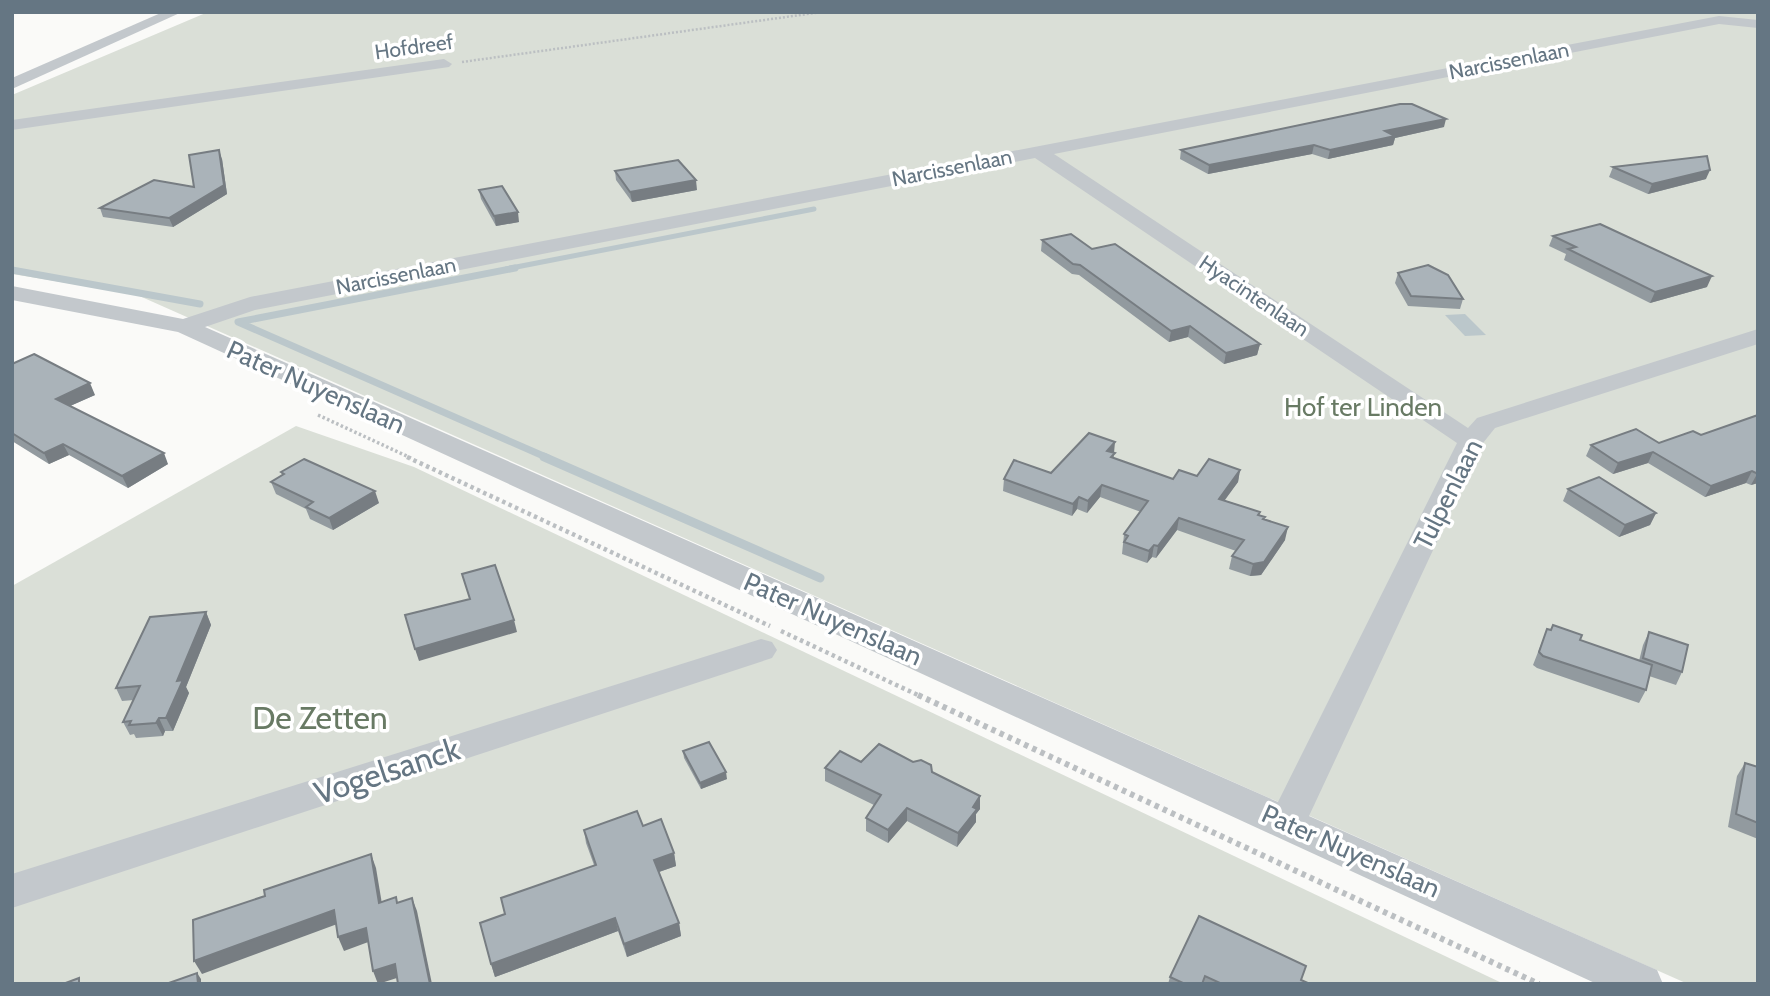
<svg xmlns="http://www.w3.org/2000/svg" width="1770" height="996" font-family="Cabin,sans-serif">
<rect width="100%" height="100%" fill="#fafaf8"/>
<g fill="#dadfd7">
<path d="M208,12H1758V984H1688L135,294L12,274V95Z"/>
<path d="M296,426L414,467L1504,984H12V586Z"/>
</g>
<path fill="#bbc7cb" d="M1465,314L1486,335L1465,336L1445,315Z"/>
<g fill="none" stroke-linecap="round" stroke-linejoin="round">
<path stroke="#bbc7cb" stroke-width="5" d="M506,269L814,209"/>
<g stroke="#bbc7cb" stroke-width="7">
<path d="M515,268L238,322L548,458"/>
<path d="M12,270L200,304"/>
</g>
<path stroke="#bbc7cb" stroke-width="9" d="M544,457L820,578"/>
<path stroke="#bbbfc2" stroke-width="2.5" stroke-dasharray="2 2" stroke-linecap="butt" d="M462,62L822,12"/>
<path stroke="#bbbfc2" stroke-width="3.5" stroke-dasharray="2.5 2.5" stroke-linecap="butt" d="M318,415L411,458"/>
<g stroke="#bbbfc2" stroke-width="4.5" stroke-dasharray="3.5 3.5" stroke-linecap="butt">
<path d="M407,457L770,626"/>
<path d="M781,631L922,697"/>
</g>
<path stroke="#bbbfc2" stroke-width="6" stroke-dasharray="4.5 4.5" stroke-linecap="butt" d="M918,695L1539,984"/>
<g fill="#c3c8cc" fill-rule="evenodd">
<path d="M163,12H182L12,89V78Z"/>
<path d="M1719,16L1758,20V28L1719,24L1054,154L1468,428L1477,418L1758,329V344L1495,428L1483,443L1309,816L1657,970L1663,984H1597L178,332L12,300V286L183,319L250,297ZM1035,158L1457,443L1278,802L205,327L255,310Z"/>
<path d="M444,59L452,64L449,67L12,130V120Z"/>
<path d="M761,639L772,642L777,650L772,658L12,908V874Z"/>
</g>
</g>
<g fill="#929a9f">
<path d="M1444,127L1395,138L1393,145L1328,159L1312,154L1208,174L1180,159L1181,150Z"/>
<path d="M222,159L227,194L173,227L103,217L100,208L194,187Z"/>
<path d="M1613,167L1706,179L1648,194L1609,177Z"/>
<path d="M615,171L697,190L632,202L616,180Z"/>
<path d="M479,190L519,222L496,226L481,199Z"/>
<path d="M1553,236L1707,287L1650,303L1564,260L1566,254L1549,246Z"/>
<path d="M1042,240L1092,249L1260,344L1257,355L1224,364L1188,337L1169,342L1079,275L1072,274L1041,251Z"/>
<path d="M1398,273L1463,299L1460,309L1408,306L1395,283Z"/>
<path d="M12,364L95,395L70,406L168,464L128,488L69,455L49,464L12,441Z"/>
<path d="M1758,415V483L1751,485L1746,483L1705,497L1648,463L1613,474L1586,456L1591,445L1659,443L1701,435Z"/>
<path d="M1114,453V458L1173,479L1240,470L1238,482L1224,500L1260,512L1259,515L1285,540L1261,575L1250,576L1229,569L1232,556L1236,551L1177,530L1156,558L1152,557L1147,563L1122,554L1124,534L1141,512L1100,497L1087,513L1077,509L1072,516L1003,491L1004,479L1051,473Z"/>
<path d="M281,472L379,503L333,530L310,519L306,509L276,494L271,482L282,475Z"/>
<path d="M1568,489L1656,513L1650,525L1619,537L1563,501Z"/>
<path d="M206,612L211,625L186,687L189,693L173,731H165L163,736L136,738L134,734L130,735L123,722L134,700L122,701L116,688Z"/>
<path d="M1547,629L1639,661L1643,645L1649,632L1682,672L1676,685L1649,676L1646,690L1639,703L1537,668L1533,665Z"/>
<path d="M683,751L727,779L701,789L684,758Z"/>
<path d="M861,762L932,772L980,809L976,814V822L957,847L907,821L888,843L866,831V818L874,805L825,781V768Z"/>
<path d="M1745,763L1758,767V839L1728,827L1737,776Z"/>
<path d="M643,826L674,853L676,866L659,872L679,923L681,936L627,957L618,931L495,977L491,964L594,865L586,843L584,830Z"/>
<path d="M1199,916L1301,980L1310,984H1168L1170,977Z"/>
</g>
<g fill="#777d82">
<path d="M1446,119L1444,127L1395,138L1393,145L1328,159L1330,150L1385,131Z"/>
<path d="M1314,145L1312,154L1208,174L1209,165Z"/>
<path d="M219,150L222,159L227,194L173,227L169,218L224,185Z"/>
<path d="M1710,170L1706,179L1648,194L1652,184Z"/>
<path d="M696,180L697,190L632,202L630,192Z"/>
<path d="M518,212L519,222L496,226L494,216Z"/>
<path d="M1712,276L1707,287L1650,303L1655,292Z"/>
<path d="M1190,326L1188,337L1169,342L1171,331Z"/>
<path d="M1260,344L1257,355L1224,364L1226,353Z"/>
<path d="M90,383L95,395L61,410L56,399Z"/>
<path d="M1115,442L1114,453L1107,451Z"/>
<path d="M63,444L69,455L49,464L44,453Z"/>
<path d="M1653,452L1648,463L1613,474L1618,463Z"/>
<path d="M164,453L168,464L128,488L122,476Z"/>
<path d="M1240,470L1238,482L1217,511L1219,499Z"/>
<path d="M1752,471L1746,483L1705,497L1711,486Z"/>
<path d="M1757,474H1758V483L1751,485Z"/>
<path d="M1102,485L1100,497L1087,513L1088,501Z"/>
<path d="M375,491L379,503L333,530L329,518Z"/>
<path d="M1079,497L1077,509L1072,516L1073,504Z"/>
<path d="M1656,513L1650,525L1619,537L1625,525Z"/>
<path d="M1179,518L1177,530L1156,558L1158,546Z"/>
<path d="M1288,527L1285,540L1261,575L1250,576L1253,564Z"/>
<path d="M1154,545L1152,557L1147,563L1149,551Z"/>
<path d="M206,612L211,625L186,687L189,693L173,731L166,718L177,681Z"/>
<path d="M514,620L517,632L419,661L415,649Z"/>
<path d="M159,718L165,731L163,736L156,723Z"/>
<path d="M726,772L727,779L701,789L700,783Z"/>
<path d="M980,796V809L976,814V822L957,847L958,833Z"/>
<path d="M907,808V821L888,843V830Z"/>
<path d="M674,853L676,866L656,873L654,860Z"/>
<path d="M371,854L376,868L384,916L379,903Z"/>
<path d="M412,898L417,911L432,984H430Z"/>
<path d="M334,910L340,923L202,974L194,961Z"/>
<path d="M615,918L618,931L495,977L491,964Z"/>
<path d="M679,923L681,936L627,957L624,944Z"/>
<path d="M366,928L371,941L344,951L338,937Z"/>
<path d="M395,964L400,977L378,984L373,971Z"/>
<path d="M197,973L201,979V984H198Z"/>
</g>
<g fill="#aab3b9" stroke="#777d82" stroke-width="2">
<path d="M1400,104H1412L1446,119L1385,131L1395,136L1330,150L1314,145L1209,165L1181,150Z"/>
<path d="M219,150L224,185L169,218L100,208L154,180L194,187L189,155Z"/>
<path d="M1707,156L1710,170L1652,184L1613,167Z"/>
<path d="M678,160L696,180L630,192L615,171Z"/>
<path d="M502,186L518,212L494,216L479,190Z"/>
<path d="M1600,224L1712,276L1655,292L1568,249L1576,247L1553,236Z"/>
<path d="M1071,234L1092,249L1115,244L1260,344L1226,353L1190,326L1171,331L1080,265L1073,264L1042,240Z"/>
<path d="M1428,265L1448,275L1463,299L1411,296L1398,273Z"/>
<path d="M34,354L90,383L56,399L164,453L122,476L63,444L44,453L12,433V364Z"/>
<path d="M1758,415V474L1752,471L1711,486L1653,452L1618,463L1591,445L1636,429L1659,443L1693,431L1701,435Z"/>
<path d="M1089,433L1115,442L1107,451L1115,453L1111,457L1173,479L1179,470L1197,476L1209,459L1240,470L1219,499L1260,512L1258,515L1265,517L1263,519L1288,527L1264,562L1253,564L1232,556L1244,540L1179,518L1158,546L1154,545L1149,551L1124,542L1128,536L1124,534L1148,501L1102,485L1088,501L1079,497L1073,504L1004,479L1014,460L1051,473Z"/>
<path d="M304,459L375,491L329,518L306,507L313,502L271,482L284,474L281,472Z"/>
<path d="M1599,477L1656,513L1625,525L1568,489Z"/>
<path d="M495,565L514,620L415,649L405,615L470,599L462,574Z"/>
<path d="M206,612L177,681L183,680L166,718H159L156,723L129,725L131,721L123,722L140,686L116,688L150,617Z"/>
<path d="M1553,625L1582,635L1580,640L1652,665L1646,690L1543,656L1539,652L1547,629L1551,630Z"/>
<path d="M1649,632L1688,645L1682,672L1643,658Z"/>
<path d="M709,742L726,772L700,783L683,751Z"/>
<path d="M879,744L913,762L921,760L931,765L932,772L980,796L973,807L977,809L958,833L907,808L888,830L866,818L881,795L825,768L840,751L861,762Z"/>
<path d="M1745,763L1758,767V823L1736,814Z"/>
<path d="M637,811L643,826L661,819L674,853L654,860L679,923L624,944L615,918L491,964L480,923L505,914L501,898L596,865L584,830Z"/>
<path d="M371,854L379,903L396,897L397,903L412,898L430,984H398L395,964L373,971L366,928L338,937L334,910L194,961L193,920L265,896L264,890Z"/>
<path d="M1199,916L1306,966L1301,980L1310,984H1222L1205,976L1202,984H1185L1170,977Z"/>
<path d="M197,973L198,984H166Z"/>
<path d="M79,978V984H63Z"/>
</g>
<g text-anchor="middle" stroke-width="7" stroke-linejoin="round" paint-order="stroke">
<g font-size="21" fill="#657683" stroke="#fff">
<text transform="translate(414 47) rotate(-8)" y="7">Hofdreef</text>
<text transform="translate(1509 61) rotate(-11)" y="7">Narcissenlaan</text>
<text transform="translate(952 168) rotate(-11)" y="7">Narcissenlaan</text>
<text transform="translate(396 276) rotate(-11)" y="7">Narcissenlaan</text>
<text transform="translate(1254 296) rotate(34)" y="7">Hyacintenlaan</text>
</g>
<g font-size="26" fill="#657683" stroke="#fff">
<text transform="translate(316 387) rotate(24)" y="9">Pater Nuyenslaan</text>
<text transform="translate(1448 494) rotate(-63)" y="9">Tulpenlaan</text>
<text transform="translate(833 619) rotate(24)" y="9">Pater Nuyenslaan</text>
<text transform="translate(1351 851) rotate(24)" y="9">Pater Nuyenslaan</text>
</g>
<g font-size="26" fill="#687a64" stroke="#fff">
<text x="1363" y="416">Hof ter Linden</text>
</g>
<g font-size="32" fill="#687a64" stroke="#fff">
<text x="320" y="729">De Zetten</text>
</g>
<g font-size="32" fill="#657683" stroke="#fff">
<text transform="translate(387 771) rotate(-18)" y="11">Vogelsanck</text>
</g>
</g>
<rect width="1770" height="996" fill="none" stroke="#657683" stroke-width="28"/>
</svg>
